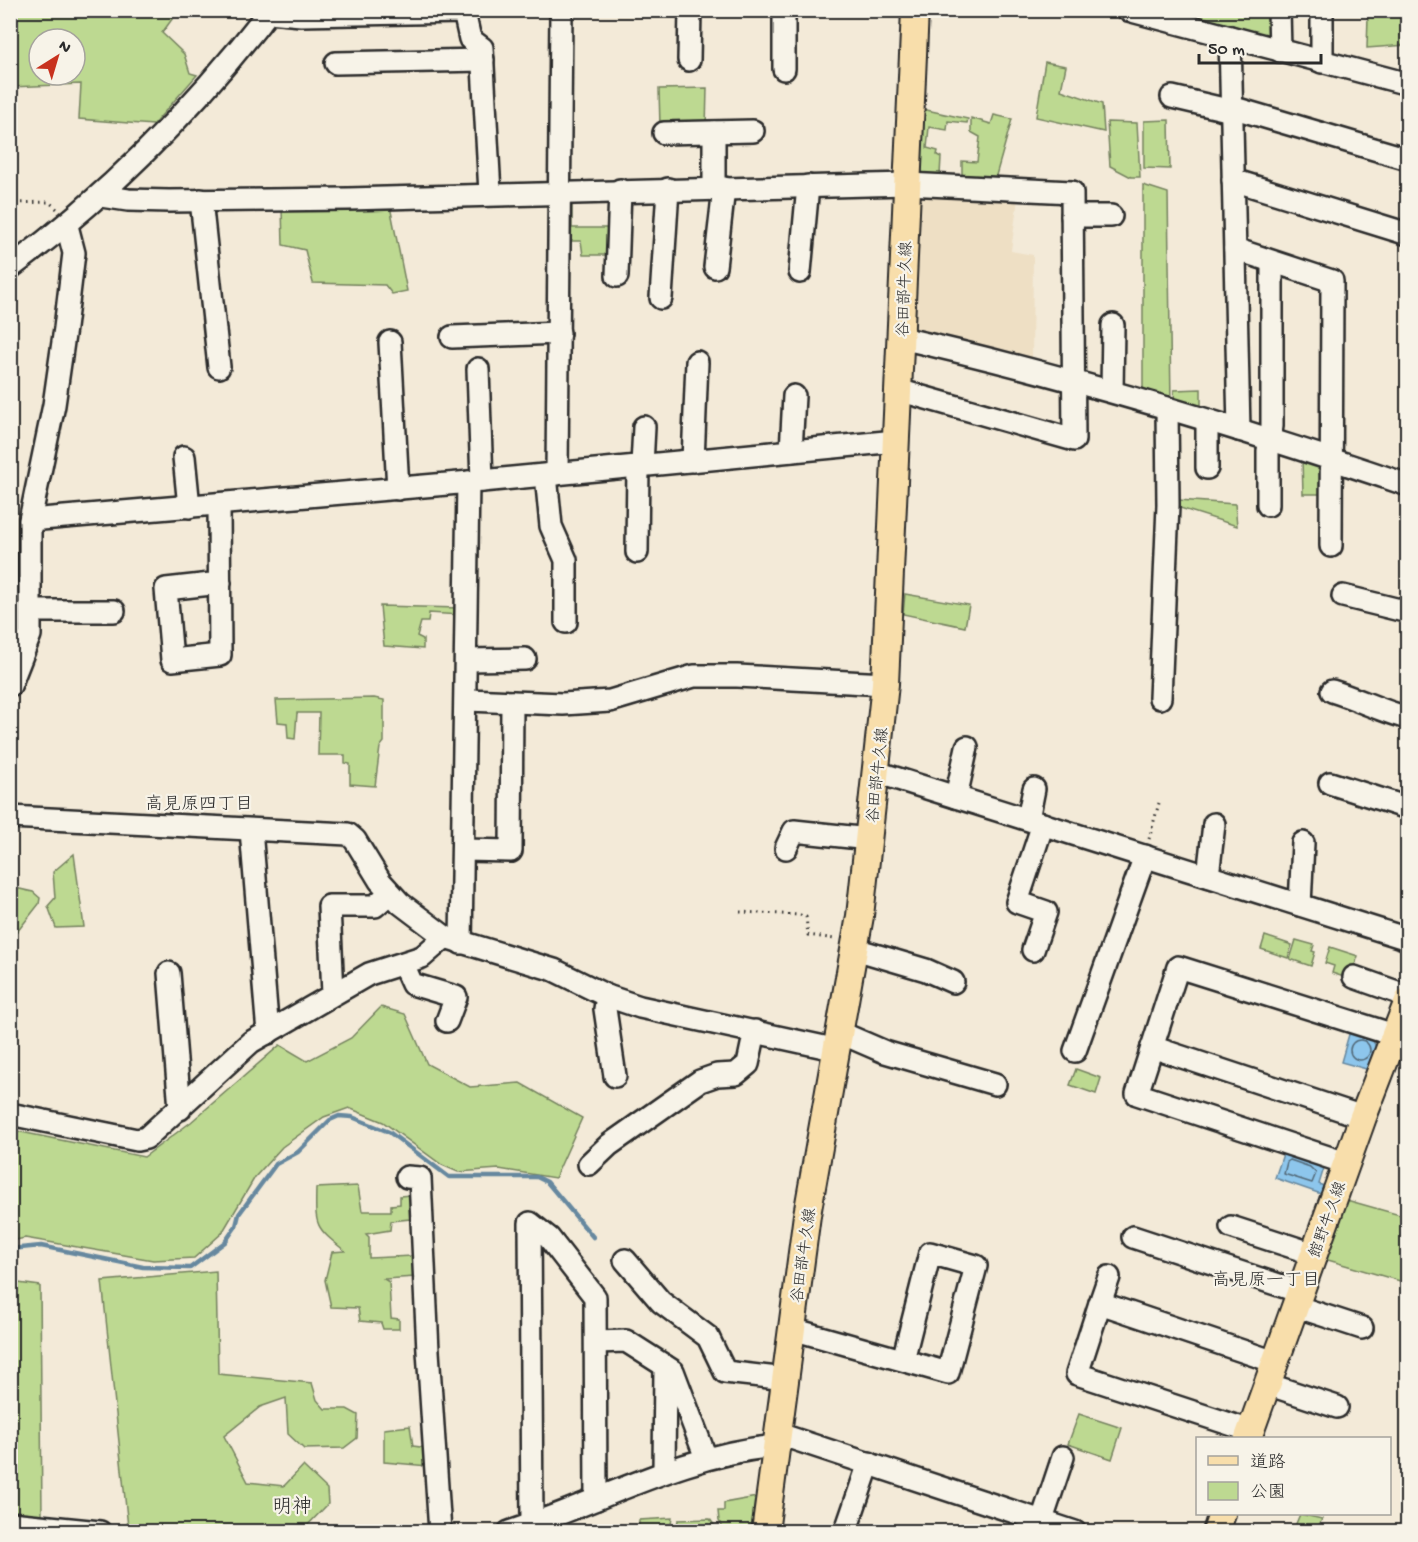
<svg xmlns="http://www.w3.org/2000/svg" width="1418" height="1542" font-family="'Gochi Hand','Klee One',sans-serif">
<rect width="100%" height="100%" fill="#f3ead8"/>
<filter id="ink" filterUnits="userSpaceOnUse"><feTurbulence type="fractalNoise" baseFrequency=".0167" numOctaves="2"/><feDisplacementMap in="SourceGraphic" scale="12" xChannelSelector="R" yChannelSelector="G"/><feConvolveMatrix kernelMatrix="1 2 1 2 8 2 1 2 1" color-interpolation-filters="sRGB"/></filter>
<g filter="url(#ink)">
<path fill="#eedfc4" d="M923,190L1018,198L1011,251L1033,255L1032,365L914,335L918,196Z"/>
<g fill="#bdd991" stroke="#74825e" stroke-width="1.5" fill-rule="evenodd">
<path d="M10,11H178L162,33L184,54L190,73L197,75L153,125L79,119L81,84L11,87ZM39,39H75V75H39Z"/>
<path d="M1168,11H1272V44Z"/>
<path d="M1368,17H1407V45L1367,48Z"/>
<path d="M1045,62L1066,66L1061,90L1102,104L1104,132L1036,117Z"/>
<path d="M707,88L706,128L660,126L659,89Z"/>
<path d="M922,109L968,119L967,123L948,121L947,130L929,127L927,148L938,151L937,155L941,157L940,175L920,174Z"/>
<path d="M994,115L1012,119L995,179L962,176V161L977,162L980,137L971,132V118L991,124Z"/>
<path d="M1169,120L1170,169L1144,168V121Z"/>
<path d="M1107,122L1137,123L1140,177H1131L1110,166Z"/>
<path d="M1143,185L1168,193L1171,403L1143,393Z"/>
<path d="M572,198V228H612L610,255H583L581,241H567L566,203Z"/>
<path d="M389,201L407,291L392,294L385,285L313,283L305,250L283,245L282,208Z"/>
<path d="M1201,389V413L1175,405L1174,390Z"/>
<path d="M1302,459L1324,467V494H1303Z"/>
<path d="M1178,500L1235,504L1237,526L1177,507Z"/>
<path d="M905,594L969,605L965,627L903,614Z"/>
<path d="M380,606L460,608V615L429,613L428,622H421L417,636L423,639V649L384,646Z"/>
<path d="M374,698L384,700V742L380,747L375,786L350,784V764L345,763V755H318L319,713H297L295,739L288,738L287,723L278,722L276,700Z"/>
<path d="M74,854L84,927L56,928L48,906L55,898L53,872Z"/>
<path d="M11,887L33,892L40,898L39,904L17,932L11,933Z"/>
<path d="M1265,936L1292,945L1288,958L1261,949Z"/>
<path d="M1296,940L1314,945L1312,951L1315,952L1311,966L1290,959Z"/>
<path d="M1330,947L1358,956L1350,979L1332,973L1334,966L1325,963Z"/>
<path d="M381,1007L405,1014L427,1064L470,1087L520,1083L582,1118L555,1178L499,1169L458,1172L442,1165L383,1122L349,1108L324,1117L282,1147L255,1177L222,1233L194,1258L153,1260L25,1238L11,1241V1130L144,1157L191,1122L280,1045L307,1061L351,1038Z"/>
<path d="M1076,1069L1101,1078L1096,1094L1070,1085Z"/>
<path d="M358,1186L362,1211H391V1205L400,1204V1196L410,1195V1219L391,1221L390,1230L366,1234L369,1237V1258L413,1256L415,1277L384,1279L389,1282L391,1318L399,1319V1329H383L381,1323L360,1321L358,1308L331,1307L325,1280L332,1252L345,1251C315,1227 315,1227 316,1188Z"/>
<path d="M1343,1199L1407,1217V1283L1321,1258Z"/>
<path d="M216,1271L218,1374L312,1383L317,1400L325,1409H347L358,1415L357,1438L344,1448L304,1449L288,1434L286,1398L260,1407L224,1436L248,1482L284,1486L303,1466L327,1489L328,1504L302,1531H291L274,1526L268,1532H138L128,1527L102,1281Z"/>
<path d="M11,1282L40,1286L42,1516L11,1513Z"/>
<path d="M1079,1414L1122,1428L1112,1459L1068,1444Z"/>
<path d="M410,1426L413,1446L428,1448V1466L384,1462V1429Z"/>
<path d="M757,1497L751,1531H725L719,1521L718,1511H724V1503Z"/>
<path d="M1300,1514L1322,1519L1316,1531H1293Z"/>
<path d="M672,1518L670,1531H639V1520Z"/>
<path d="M710,1519L718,1531H676L678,1520Z"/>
</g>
<g fill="#8dc6ec" stroke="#66889f" stroke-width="1.5">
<path d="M1350,1031L1371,1037L1376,1047L1370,1070L1341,1062Z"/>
<path d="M1284,1151L1317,1162V1166L1324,1168L1319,1184L1326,1187L1324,1195L1275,1178Z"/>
</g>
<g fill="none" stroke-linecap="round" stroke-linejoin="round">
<g stroke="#526978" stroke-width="1.5">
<circle cx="1360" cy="1050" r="10"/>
<path d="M1290,1160L1310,1167L1316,1173L1312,1183L1284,1174L1287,1162Z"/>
</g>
<path stroke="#66889f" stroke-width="4.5" d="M10,1249L41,1246L143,1267L190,1268L225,1242L236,1226L239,1214L276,1164L298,1152L330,1120L339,1116L352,1117L389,1132L449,1177H537L547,1182L593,1237"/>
<defs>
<g id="minor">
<path d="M1128,10L1408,84"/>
<path d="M1279,10L1280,51"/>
<path d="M269,12L301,15L464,12L470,39L482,48L490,193"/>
<path d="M1230,37L1239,430"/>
<path d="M689,60L690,10"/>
<path d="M1322,62V13"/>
<path d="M336,63L483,60"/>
<path d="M784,69V10"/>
<path d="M1172,97L1232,111"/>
<path d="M1231,107L1408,159"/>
<path d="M714,132V188"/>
<path d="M664,133L753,131"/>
<path d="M1233,180L1408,234"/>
<path d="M101,196L128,200L169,201L348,199L907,184L1072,192L1074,440L898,390"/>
<path d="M201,200L219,367"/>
<path d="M1072,216H1111"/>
<path d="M1235,249L1332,281L1331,546"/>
<path d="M715,267L724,188"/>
<path d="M10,268C109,195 195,107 270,10"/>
<path d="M800,272L808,186"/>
<path d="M617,276L620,190"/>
<path d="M661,298L668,189"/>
<path d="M452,337L559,333"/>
<path d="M901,338C1073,377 1241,428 1408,485"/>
<path d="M390,342L398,489"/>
<path d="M478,369L482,481"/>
<path d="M1112,391L1113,325"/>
<path d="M1207,421V468"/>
<path d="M791,451L794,396"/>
<path d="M184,457L189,507"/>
<path d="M693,461L697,362"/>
<path d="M642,465L644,427"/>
<path d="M557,474L561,10"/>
<path d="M546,475L551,526L566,560V622"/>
<path d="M219,505L220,655L172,660L166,589L220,583"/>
<path d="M1268,505V451L1272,426V262"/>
<path d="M30,520L482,481L896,441"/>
<path d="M637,552L638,466"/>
<path d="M1343,596L1408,612"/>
<path d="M31,611H114"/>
<path d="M466,660L525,659"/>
<path d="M10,686L30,635V520L54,405L65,328L74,253L67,226"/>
<path d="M1332,691C1358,699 1381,711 1408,718"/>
<path d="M1160,698L1168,505L1167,408"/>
<path d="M467,700L563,704L610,701L694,676H737L885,684"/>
<path d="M876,772L1408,939"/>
<path d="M1330,783L1408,808"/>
<path d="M956,797L967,747"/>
<path d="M10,817L348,834L355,840L380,881L400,903L445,937L554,970L607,996L640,1007L838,1050"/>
<path d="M1028,819L1034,789"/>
<path d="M251,830L268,1033"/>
<path d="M786,848L794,831L869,839"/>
<path d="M464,850L511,851L512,702"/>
<path d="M1208,876L1214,824"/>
<path d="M1300,905L1303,843"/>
<path d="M461,943L468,482"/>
<path d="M855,949L926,970L953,982"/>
<path d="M1033,950L1046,912L1017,902L1043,824"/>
<path d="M403,964L412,984L456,997L447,1021"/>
<path d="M169,973L180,1109"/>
<path d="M1354,977L1408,996"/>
<path d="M333,994L329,906H375L390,893"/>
<path d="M607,996L605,1009L615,1076"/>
<path d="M841,1033L885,1052L995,1084"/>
<path d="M1152,1047L1363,1117"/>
<path d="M1075,1051L1145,856"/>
<path d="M10,1114L137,1140L146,1138L251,1042L369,974L422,957L445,937"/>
<path d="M1346,1163L1137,1094L1178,967L1394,1035"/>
<path d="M589,1164L609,1145L700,1081L717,1075L736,1074L748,1064L755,1031"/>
<path d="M407,1177L420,1178L428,1351L440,1532"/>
<path d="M1231,1227L1314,1254"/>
<path d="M1133,1237L1300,1292"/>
<path d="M625,1260L661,1302L708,1337L725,1372L786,1379"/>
<path d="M1100,1303L1109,1277"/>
<path d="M1295,1306L1362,1328"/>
<path d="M792,1329L948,1373L976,1266L930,1253L903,1360"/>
<path d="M596,1342L626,1341L673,1371L706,1458"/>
<path d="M1267,1384L1337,1407"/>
<path d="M1251,1431L1077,1374L1100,1303L1275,1362"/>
<path d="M779,1434L1075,1532"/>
<path d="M664,1472L665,1366"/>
<path d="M1042,1520L1063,1457"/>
<path d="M10,1523L100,1532"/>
<path d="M532,1524L530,1223L549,1238L595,1297L596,1499"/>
<path d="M846,1530L869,1463"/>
<path d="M509,1532C599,1503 682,1454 777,1446"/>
</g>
<g id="major">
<path d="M1248,1438L1363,1117L1408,1001"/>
<path d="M765,1532L807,1215L860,916L885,684L915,10"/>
<path d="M1216,1532L1222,1514"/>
</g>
</defs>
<use href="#minor" stroke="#2b2b2b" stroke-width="26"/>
<use href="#major" stroke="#2b2b2b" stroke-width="30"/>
<g stroke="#2b2b2b" stroke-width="3" stroke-dasharray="1.5 4.5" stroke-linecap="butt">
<path d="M10,203L49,202L57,209"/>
<path d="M1149,839L1159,803"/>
<path d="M740,912L800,915L806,917L808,935L835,939"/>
</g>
<use href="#minor" stroke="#f7f3e8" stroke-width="21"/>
<use href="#major" stroke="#f8deab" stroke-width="26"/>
</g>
</g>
<g text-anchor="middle" stroke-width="4.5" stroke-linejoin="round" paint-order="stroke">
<g font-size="16" fill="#2b2b2b" stroke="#f7f3e8">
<text transform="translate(903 289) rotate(-88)" y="6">谷田部牛久線</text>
<text transform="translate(876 775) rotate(-84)" y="6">谷田部牛久線</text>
<text transform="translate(1326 1219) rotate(-70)" y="6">館野牛久線</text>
<text transform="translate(802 1255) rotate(-82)" y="6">谷田部牛久線</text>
</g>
<g font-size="18" fill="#2b2b2b" stroke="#f7f3e8">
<text x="199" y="809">高見原四丁目</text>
<text x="1266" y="1285">高見原一丁目</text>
</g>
<g font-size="20" fill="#2b2b2b" stroke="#f7f3e8">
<text x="292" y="1512">明神</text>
</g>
</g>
<rect width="1418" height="1542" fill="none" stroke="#f7f3e8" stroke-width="36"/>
<rect x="18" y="18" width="1382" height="1506" fill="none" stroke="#2b2b2b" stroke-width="2" filter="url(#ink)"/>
<rect x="1196" y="1437" width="195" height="78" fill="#f7f3e8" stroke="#a5a39c" stroke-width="1.5"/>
<rect x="1208" y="1456" width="30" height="9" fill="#f8deab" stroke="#a5a39c" stroke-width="1.5"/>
<text x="1250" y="1467" font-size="18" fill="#2b2b2b">道路</text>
<rect x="1208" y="1482" width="30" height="18" fill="#bdd991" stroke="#a5a39c" stroke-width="1.5"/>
<text x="1250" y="1497" font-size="18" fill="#2b2b2b">公園</text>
<g transform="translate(57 57) rotate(37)"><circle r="28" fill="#f7f3e8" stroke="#a5a39c" stroke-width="1.5"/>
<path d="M0-4.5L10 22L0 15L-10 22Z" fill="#c8321e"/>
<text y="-9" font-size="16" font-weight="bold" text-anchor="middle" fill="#2b2b2b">N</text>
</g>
<path d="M1199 54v9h122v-9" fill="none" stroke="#2b2b2b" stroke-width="3"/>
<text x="1208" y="54" font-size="18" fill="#2b2b2b" stroke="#f7f3e8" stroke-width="4.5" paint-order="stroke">50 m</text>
</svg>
